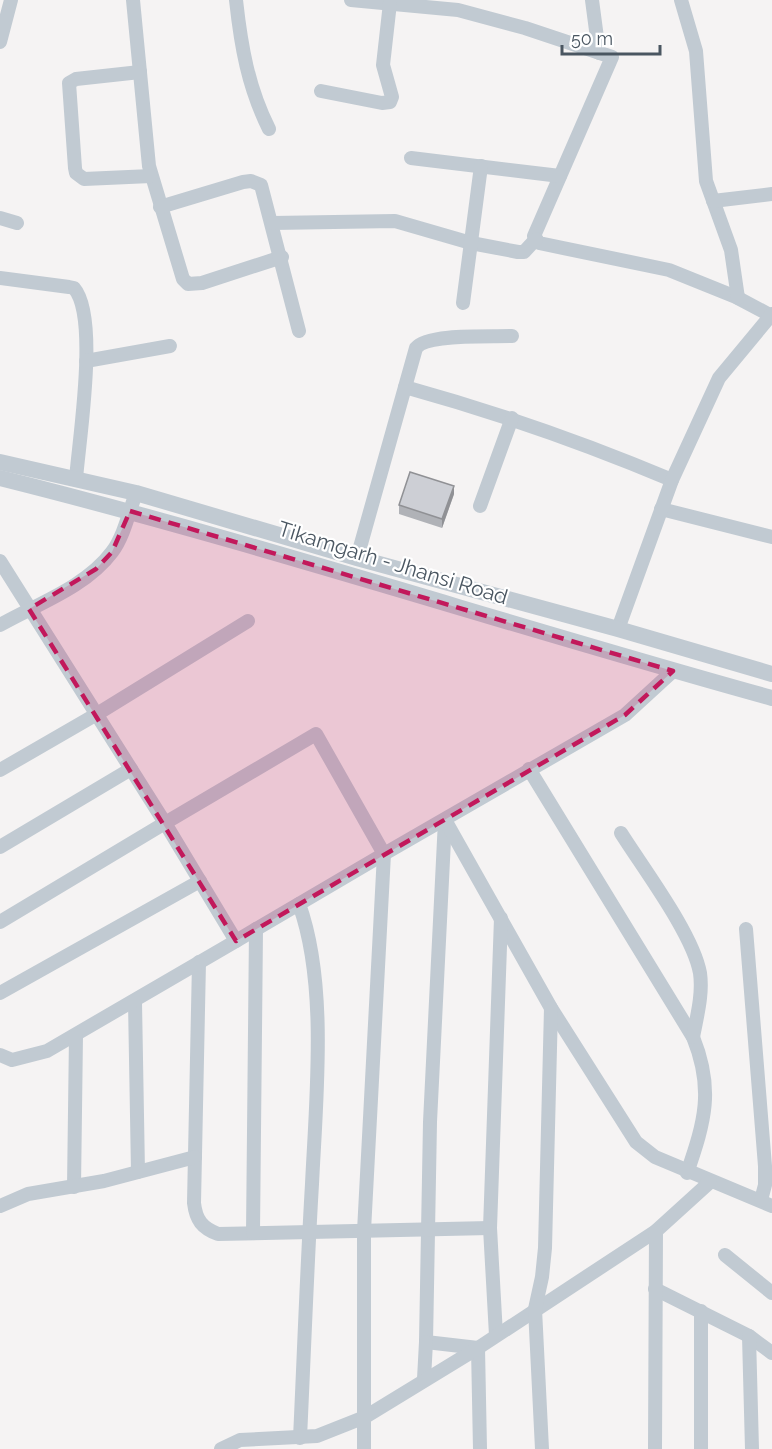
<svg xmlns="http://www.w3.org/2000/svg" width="772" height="1449" font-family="Raleway,sans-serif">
<rect width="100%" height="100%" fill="#f5f3f3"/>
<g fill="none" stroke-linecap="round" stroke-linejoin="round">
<g stroke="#c1cad2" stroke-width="14">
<path d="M133,0L149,166L183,279L188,284L202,283L282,257"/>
<path d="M236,0C241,46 248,87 269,129"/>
<path d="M351,0L458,10L525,28L612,57L534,236L539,243L669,270L736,297L770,315"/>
<path d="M592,0L599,53"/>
<path d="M681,0L696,51L706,181L731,250L738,298"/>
<path d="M0,42L11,0"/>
<path d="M140,72L76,79L69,83L75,168L76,173L84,179L151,176"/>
<path d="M321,91L382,103L390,102L392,97L383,65L390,3"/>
<path d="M411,158L560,176"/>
<path d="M713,201L772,194"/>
<path d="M160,207L243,182L251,181L261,185L299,331"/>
<path d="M0,218L17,223"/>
<path d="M273,223L395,221L471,243L518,252H524L536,239"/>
<path d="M0,278L69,287L74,288C99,317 79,439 76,479"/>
<path d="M463,303L481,166"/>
<path d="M86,361L170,346"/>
<path d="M405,387C499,413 582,442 672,480"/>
<path d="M480,506L512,418"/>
<path d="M661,509L772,537"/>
<path d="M357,558L416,348C427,333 492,337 512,336"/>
<path d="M0,561L165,823L0,922"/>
<path d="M0,625C37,604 86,587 112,552C124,536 129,512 136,493"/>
<path d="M618,629L672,480L719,378L772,314"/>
<path d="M529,769L693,1037C714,1089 705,1121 687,1173"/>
<path d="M0,770L97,714L248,621"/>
<path d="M445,820L430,1122L426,1342L478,1348L480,1449"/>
<path d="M445,820L551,1008L636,1142L655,1157L772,1206"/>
<path d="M621,833C643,868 693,934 700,973C703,994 697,1016 693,1037"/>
<path d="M0,847L131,769"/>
<path d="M384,854L236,941L165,823L316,734L384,854L625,715L673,671"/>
<path d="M299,904C328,984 316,1099 312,1184C307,1268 304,1353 300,1438"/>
<path d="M746,929L765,1166V1185L761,1200"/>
<path d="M199,962L194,1203C196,1220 202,1228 218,1234L490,1228"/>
<path d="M0,993L200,881"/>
<path d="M135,1002L138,1172"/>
<path d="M0,1055L12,1060L47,1051L236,941"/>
<path d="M74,1187L76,1035"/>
<path d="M0,1206L28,1194L104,1181L195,1157"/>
<path d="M253,1233L256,929"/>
<path d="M725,1255L772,1293"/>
<path d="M655,1289L749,1336L772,1353"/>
<path d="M701,1311V1449"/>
<path d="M496,1335L490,1228L501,918"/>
<path d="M749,1336L752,1449"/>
<path d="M424,1379L426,1342"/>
<path d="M221,1449L240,1440L317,1436L365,1417L478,1348L656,1231L710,1182"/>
<path d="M364,1449V1231L384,854"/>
<path d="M542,1449L535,1309L542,1277L545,1248L551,1008"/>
<path d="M655,1449L656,1231"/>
</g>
<g stroke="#c1cad2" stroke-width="16">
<path d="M0,462L136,493L357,558L618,629L772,674"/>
<path d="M0,478C260,543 514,627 772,698"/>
</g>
</g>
<path fill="#b0b2b7" d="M454,494L442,528L399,514V505Z"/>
<path fill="#909195" d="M454,486V494L442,528V519Z"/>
<path fill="#cdcfd5" stroke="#909195" stroke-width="1.5" d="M410,472L454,486L442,519L399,505Z"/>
<path fill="#c2185b" fill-opacity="0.2" stroke="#c2185b" stroke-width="4.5" stroke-dasharray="12 8" stroke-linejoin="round" d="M130,511L673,671L625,715L236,941L29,609L96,569L112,552Z"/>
<g text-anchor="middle" stroke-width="4.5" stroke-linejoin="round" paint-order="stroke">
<g font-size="21" fill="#4a5661" stroke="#fff">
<text transform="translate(393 563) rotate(17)" y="7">Tikamgarh - Jhansi Road</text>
</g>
</g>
<path d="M562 45v9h98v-9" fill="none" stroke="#4a5661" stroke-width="3"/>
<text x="571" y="45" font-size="18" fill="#4a5661" stroke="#ffffff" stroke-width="4.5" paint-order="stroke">50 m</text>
</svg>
